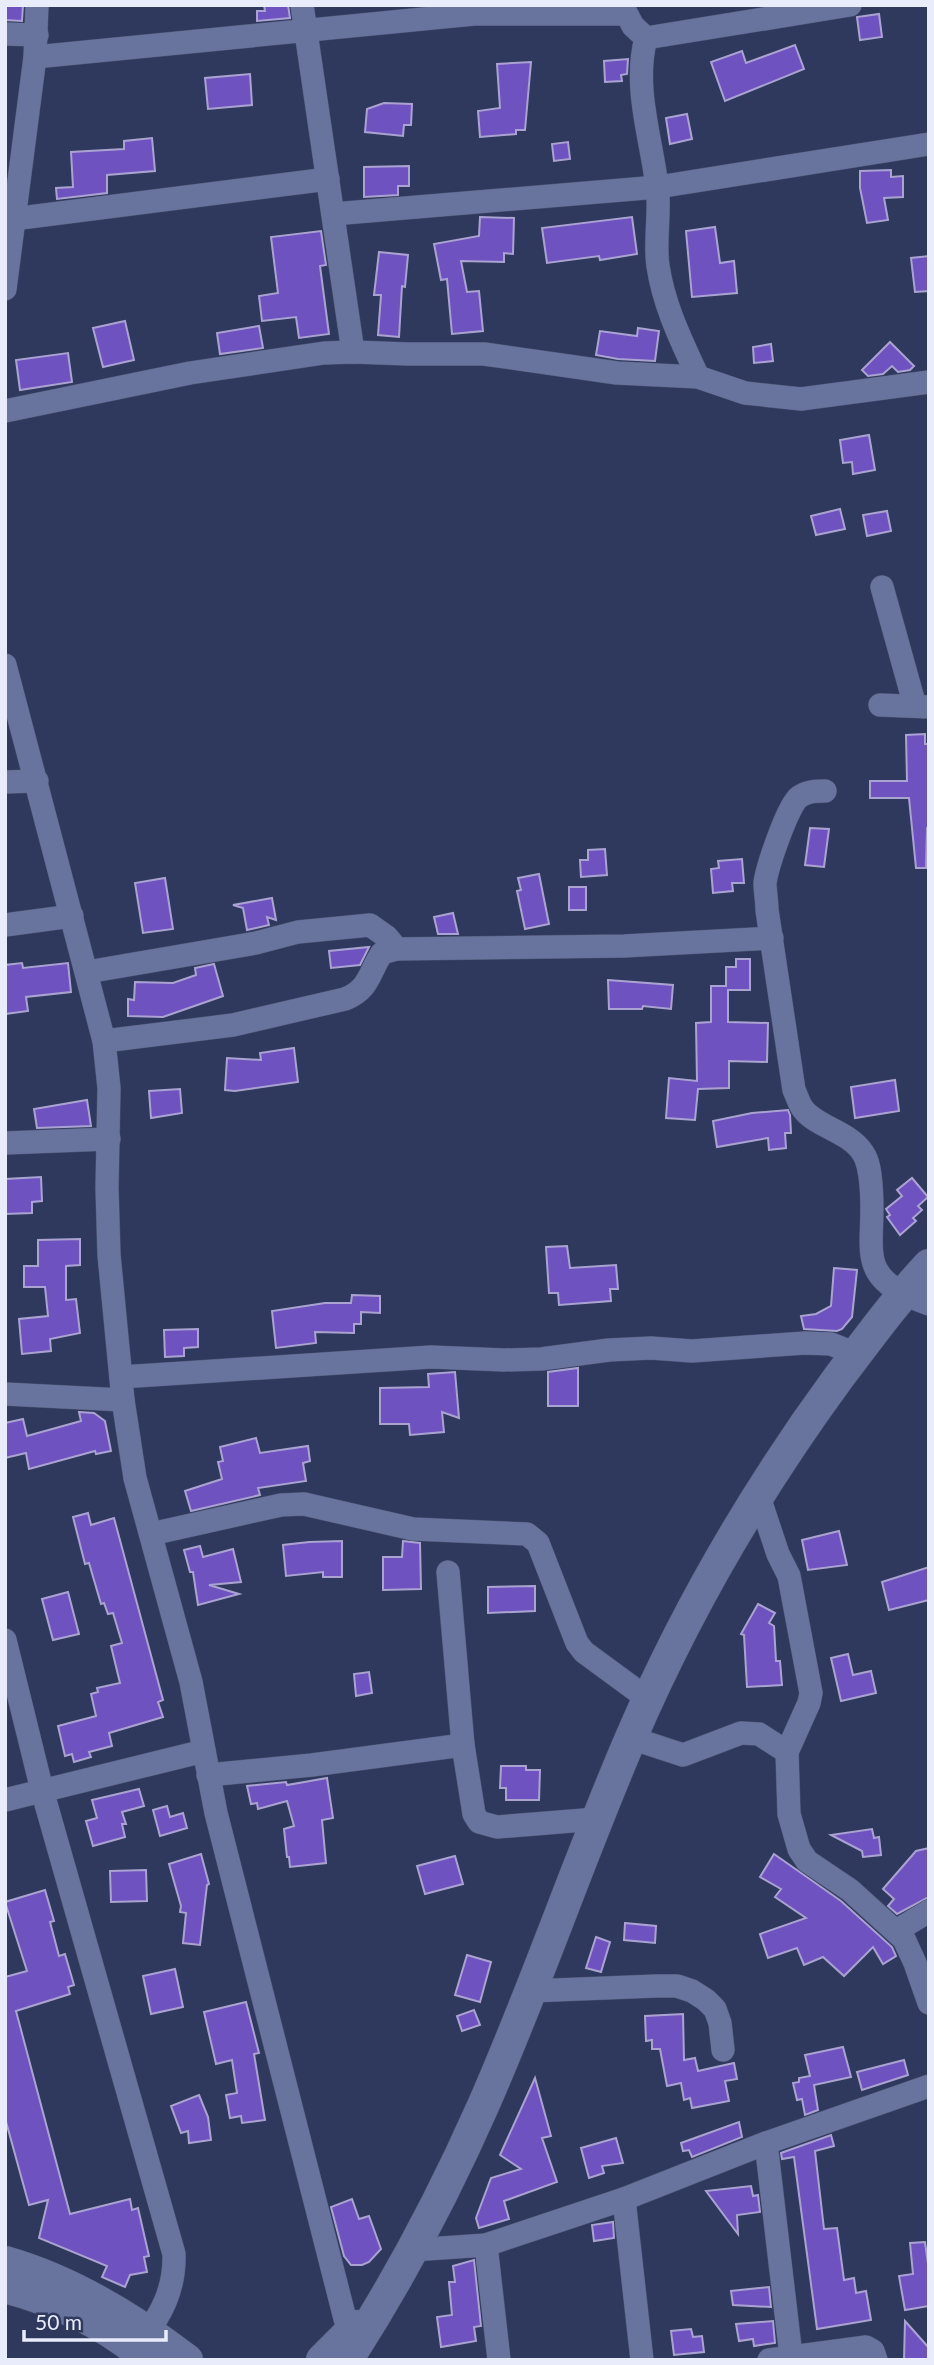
<svg xmlns="http://www.w3.org/2000/svg" width="934" height="2365" font-family="Lato,sans-serif">
<rect width="100%" height="100%" fill="#2f395e"/>
<g fill="#6e52bf" stroke="#aaa3d1" stroke-width="2">
<path d="M5,5H23L22,21L5,20Z"/>
<path d="M264,5H288L290,18L257,21V11H265Z"/>
<path d="M879,14L882,37L860,40L857,17Z"/>
<path d="M795,45L804,69L725,101L711,62L742,51L746,63Z"/>
<path d="M628,59L627,74L621,75L622,81L605,82L604,61Z"/>
<path d="M531,62L525,130H516V134L480,137L478,111L500,108L497,64Z"/>
<path d="M250,74L252,105L208,109L205,78Z"/>
<path d="M384,103L412,104L411,125H404L403,136L365,132L367,109Z"/>
<path d="M687,114L692,139L670,144L666,118Z"/>
<path d="M152,138L155,171L107,175V193L57,199L56,188L73,187L71,152L124,149V141Z"/>
<path d="M568,142L570,159L554,161L552,144Z"/>
<path d="M409,166V186H398V195L364,197V167Z"/>
<path d="M891,170V177L903,176V197L884,198L888,220L867,223L860,188V171Z"/>
<path d="M480,217L514,218L513,254L504,253V262L461,261L467,292L479,291L483,331L452,334L447,279L441,280L434,244L479,236Z"/>
<path d="M632,217L637,254L600,260L599,256L547,263L542,228Z"/>
<path d="M715,227L720,263L734,261L737,293L692,297L686,231Z"/>
<path d="M321,231L326,265L320,266L329,334L299,338L296,317L262,321L259,296L278,293L271,237Z"/>
<path d="M379,252L408,255L405,287L402,286L399,337L378,335L381,295H374Z"/>
<path d="M929,256V291L915,292L911,258Z"/>
<path d="M125,321L134,360L103,367L93,328Z"/>
<path d="M259,326L263,348L220,354L217,333Z"/>
<path d="M638,328L659,331L655,361L618,359L596,355L600,331L637,336Z"/>
<path d="M890,342L914,366L910,370L898,372L892,366L883,374L868,376L862,370Z"/>
<path d="M771,344L773,361L754,363L753,347Z"/>
<path d="M68,353L72,382L20,390L16,360Z"/>
<path d="M869,435L875,470L853,474L852,462L843,463L840,440Z"/>
<path d="M840,509L845,529L816,535L811,516Z"/>
<path d="M887,511L891,531L867,536L863,515Z"/>
<path d="M925,734V744H929V828H927L926,868H916L909,798H870V781H907L906,735Z"/>
<path d="M810,828L829,829L824,867L805,865Z"/>
<path d="M605,849L607,875L581,877L580,860H588V850Z"/>
<path d="M742,859L744,883H732L733,891L713,893L711,869L719,868L718,861Z"/>
<path d="M539,874L549,924L525,929L517,891L521,890L518,878Z"/>
<path d="M165,878L173,929L143,933L135,883Z"/>
<rect x="569" y="887" width="17" height="23"/>
<path d="M272,898L276,920L267,917L269,925L247,930L243,908L233,905Z"/>
<path d="M453,913L458,934H438L434,917Z"/>
<path d="M369,947L360,965L331,968L329,951Z"/>
<path d="M736,959H750V990H728V1022L768,1023L767,1062L729,1061V1088L698,1089L695,1120L666,1118L669,1078L697,1081L696,1023L711,1022V986H726V967H736Z"/>
<path d="M22,963L23,968L68,963L71,992L26,997L28,1011L5,1014V965Z"/>
<path d="M214,964L223,996L163,1017L128,1016V999L134,1000L135,982L173,983L196,975L195,968Z"/>
<path d="M608,980L673,985L671,1009L643,1006L642,1009H609Z"/>
<path d="M294,1048L298,1082L235,1091L225,1090L227,1058L261,1060L260,1053Z"/>
<path d="M895,1080L899,1111L855,1118L851,1087Z"/>
<path d="M180,1089L182,1113L151,1118L149,1091Z"/>
<path d="M87,1100L91,1126L37,1128L34,1109Z"/>
<path d="M788,1110L790,1115L791,1133H785L786,1148L769,1150L768,1138L717,1147L713,1121L752,1113Z"/>
<path d="M41,1177L42,1201L32,1202V1213L5,1214V1179Z"/>
<path d="M912,1178L928,1197L918,1206L922,1210L913,1218L916,1221L900,1235L887,1217L890,1215L886,1209L902,1196L897,1190Z"/>
<path d="M80,1239V1265L66,1266V1300L76,1299L80,1333L50,1339L51,1351L22,1354L19,1319L48,1316L45,1287H24V1266H38V1240Z"/>
<path d="M567,1246L570,1268L616,1265L618,1289H610L611,1301L559,1305L558,1293H549L546,1247Z"/>
<path d="M834,1268L857,1270L852,1317L842,1329L837,1331L804,1329L801,1316L816,1314L831,1306Z"/>
<path d="M352,1295L380,1296V1313L361,1312V1324H354V1333L315,1332L316,1343L276,1348L272,1311L325,1303H351Z"/>
<path d="M198,1329V1347L184,1348V1356L165,1357L164,1330Z"/>
<path d="M578,1368V1406H548V1372Z"/>
<path d="M455,1372L459,1418L442,1412L444,1432L410,1435L409,1424H380V1388L429,1387L428,1374Z"/>
<path d="M79,1412L94,1413L105,1421L111,1451L96,1454L95,1451L29,1469L26,1453L5,1458V1423L23,1419L27,1436L81,1421Z"/>
<path d="M256,1438L260,1453L308,1446L310,1461L303,1463L306,1481L258,1488L260,1495L191,1511L185,1491L222,1479L218,1462L223,1461L220,1447Z"/>
<path d="M88,1513L91,1525L114,1518L163,1700L158,1702L163,1717L109,1733L112,1746L89,1752L91,1757L74,1762L72,1754L65,1756L58,1726L96,1716L91,1694L98,1692L97,1688L120,1683L111,1646L122,1643L113,1613L108,1614L104,1603L101,1604L89,1563L85,1564L73,1517Z"/>
<path d="M839,1531L847,1565L808,1570L802,1540Z"/>
<path d="M342,1541V1577H323V1572L286,1576L283,1545L309,1542Z"/>
<path d="M403,1541L420,1543L421,1589L383,1590V1557H402Z"/>
<path d="M200,1546L203,1557L233,1549L241,1582L209,1585L239,1594L198,1605L193,1572H190L184,1550Z"/>
<path d="M929,1567V1600L889,1610L882,1582Z"/>
<path d="M535,1586V1611L488,1613V1587Z"/>
<path d="M68,1592L79,1634L53,1640L42,1599Z"/>
<path d="M758,1604L775,1613L769,1623L774,1626L776,1661H780L782,1685L747,1687L744,1635L741,1634Z"/>
<path d="M848,1654L853,1675L871,1671L876,1693L841,1701L831,1658Z"/>
<path d="M369,1672L372,1693L356,1696L354,1674Z"/>
<path d="M501,1766H526V1770H540L539,1800H506V1788H500Z"/>
<path d="M327,1778L333,1818L322,1820L326,1863L290,1867L289,1857H287L284,1829L294,1826L287,1801L258,1809L257,1803L251,1804L247,1786L286,1782L287,1785Z"/>
<path d="M139,1789L144,1806L122,1812L126,1824H122L125,1837L93,1846L86,1821L97,1818L92,1800Z"/>
<path d="M167,1806L170,1817L183,1813L187,1828L160,1836L153,1810Z"/>
<path d="M872,1829L874,1838L879,1837L881,1855L863,1857L862,1851L831,1835Z"/>
<path d="M929,1848V1897L897,1914L888,1906L894,1899L883,1889L916,1851Z"/>
<path d="M201,1854L209,1884L207,1885L200,1945L183,1943L186,1913L180,1912L181,1906L169,1864Z"/>
<path d="M774,1854L841,1901L892,1947L896,1956L883,1964L873,1947L844,1976L823,1957L804,1965L797,1948L768,1958L760,1934L806,1918L775,1897L781,1889L760,1877Z"/>
<path d="M455,1856L463,1884L425,1894L417,1866Z"/>
<path d="M146,1870L147,1901L111,1902L110,1871Z"/>
<path d="M45,1890L54,1921L50,1922L59,1956L65,1954L74,1985L68,1987L70,1994L16,2011L70,2214L130,2199L132,2210L138,2208L149,2256L144,2257L147,2272L130,2275L125,2287L102,2277L107,2266L39,2238L48,2200L29,2205L5,2118V1977L27,1971L5,1902Z"/>
<path d="M625,1923L656,1926L655,1943L624,1940Z"/>
<path d="M596,1937L610,1942L601,1972L586,1968Z"/>
<path d="M467,1955L491,1962L480,2002L455,1995Z"/>
<path d="M175,1969L183,2007L151,2014L143,1976Z"/>
<path d="M246,2002L259,2053L254,2054L265,2120L242,2123L241,2116L230,2118L226,2095L237,2093L232,2060L216,2064L204,2012Z"/>
<path d="M474,2010L480,2025L462,2031L457,2016Z"/>
<path d="M683,2014L684,2060L695,2058L698,2071L734,2063L737,2079L725,2081L729,2101L692,2108L690,2098L684,2100L681,2083L667,2086L660,2049H652V2040L646,2041L645,2016Z"/>
<path d="M843,2047L851,2077L814,2085L818,2110L805,2115L802,2099L797,2100L793,2083L799,2082V2078L810,2076L805,2055Z"/>
<path d="M904,2060L908,2075L862,2090L857,2072Z"/>
<path d="M535,2078L551,2136L542,2138L557,2182L504,2201L509,2219L479,2228L476,2218L491,2178L521,2169L500,2155Z"/>
<path d="M199,2095L208,2117L211,2140L189,2143L188,2131L181,2133L171,2106Z"/>
<path d="M739,2122L742,2137L692,2157L689,2150L683,2151L681,2143Z"/>
<path d="M831,2135L834,2146L815,2151L824,2229L837,2228L844,2280L854,2278L856,2293L866,2291L871,2320L817,2329L794,2157L782,2159L781,2153Z"/>
<path d="M616,2138L623,2163L602,2166L604,2173L589,2178L581,2148Z"/>
<path d="M751,2186L753,2196L758,2195L760,2212L737,2215L738,2234L706,2191Z"/>
<path d="M352,2199L359,2219L369,2216L381,2249L369,2262L362,2265H351L344,2256L331,2207Z"/>
<path d="M613,2222L614,2238L594,2241L592,2225Z"/>
<path d="M925,2242L929,2271V2306L905,2310L899,2276L913,2274L910,2243Z"/>
<path d="M474,2260L481,2326L474,2327L476,2341L441,2347L437,2317L452,2315L449,2282H455L453,2266Z"/>
<path d="M769,2287L771,2307L733,2305L731,2291Z"/>
<path d="M773,2321L775,2343L754,2346L753,2339L739,2341L736,2324Z"/>
<path d="M905,2321L929,2348V2360H904Z"/>
<path d="M691,2329L693,2337L702,2336L704,2352L674,2355L671,2331Z"/>
</g>
<g fill="none" stroke-linecap="round" stroke-linejoin="round">
<defs>
<g id="minor">
<path d="M302,5L353,352"/>
<path d="M622,5L633,26L646,38C633,87 651,137 657,186C661,212 654,240 658,266C664,306 681,340 698,377"/>
<path d="M5,34L37,35"/>
<path d="M646,38L850,5"/>
<path d="M35,57L474,14H625"/>
<path d="M333,214L658,187L929,144"/>
<path d="M13,219L328,179"/>
<path d="M5,289L35,57L37,5"/>
<path d="M5,411L190,373L324,353L353,352L408,354H484L617,373L698,377L745,393L801,399L929,382"/>
<path d="M882,587L915,706"/>
<path d="M5,665L104,1041L109,1088L107,1188L109,1255L123,1400L135,1478L191,1682L216,1813L352,2346"/>
<path d="M880,705L929,707"/>
<path d="M5,782L37,781"/>
<path d="M825,791C816,791 808,791 799,797C788,805 767,867 765,883C765,891 767,901 767,910L794,1090C797,1096 799,1104 803,1109C816,1127 849,1131 863,1153C869,1162 870,1174 871,1185C877,1250 850,1277 929,1304"/>
<path d="M5,925L72,916"/>
<path d="M87,972L256,943L298,932L370,925L387,937L397,949"/>
<path d="M104,1041L233,1025L345,999C370,989 369,972 382,953L397,949L624,946L772,938"/>
<path d="M5,1143L109,1139"/>
<path d="M121,1377L431,1357L504,1360L541,1359L609,1350L651,1348L692,1351L805,1343L831,1344L856,1354"/>
<path d="M5,1394L123,1400"/>
<path d="M758,1494L778,1554L789,1576L811,1693L809,1703L787,1752"/>
<path d="M151,1534L281,1505L304,1504L413,1529L527,1534L538,1543L577,1643L584,1652L648,1699"/>
<path d="M448,1572L463,1745L474,1814L479,1822L497,1827L597,1819"/>
<path d="M5,1640L42,1790L174,2254C175,2290 161,2315 140,2343"/>
<path d="M631,1738L683,1755L741,1733L759,1734L787,1752L789,1814L799,1849L807,1861L850,1890L904,1939L915,1963L929,2003"/>
<path d="M208,1775L312,1765L463,1745"/>
<path d="M5,1800L204,1751"/>
<path d="M896,1931L929,1911"/>
<path d="M530,1991L656,1986H677L692,1991L706,2000L715,2009L720,2023L723,2050"/>
<path d="M766,2143L791,2356"/>
<path d="M624,2199L642,2360"/>
<path d="M486,2245L499,2360"/>
<path d="M412,2250L486,2245L624,2199L766,2143L929,2086"/>
<path d="M769,2360L866,2347L873,2351L876,2360"/>
</g>
<g id="secondary">
<path d="M5,2262C72,2281 132,2318 187,2360"/>
<path d="M5,2287C58,2301 107,2324 148,2360"/>
<path d="M322,2360L356,2326"/>
<path d="M347,2360C398,2281 445,2192 483,2106C536,1986 578,1861 630,1740C685,1612 756,1490 839,1377C868,1339 896,1300 929,1265"/>
</g>
</defs>
<use href="#minor" stroke="#4d5472" stroke-width="24"/>
<use href="#secondary" stroke="#4d5472" stroke-width="33"/>
<use href="#minor" stroke="#68749e" stroke-width="23"/>
<use href="#secondary" stroke="#68749e" stroke-width="32"/>
</g>
<rect width="934" height="2365" fill="none" stroke="#e8ecfb" stroke-width="14"/>
<path d="M24 2330v10h142v-10" fill="none" stroke="#e8ecfb" stroke-width="3.5"/>
<text x="35" y="2330" font-size="21" fill="#e8ecfb" stroke="#2f395e" stroke-width="5" paint-order="stroke">50 m</text>
</svg>
